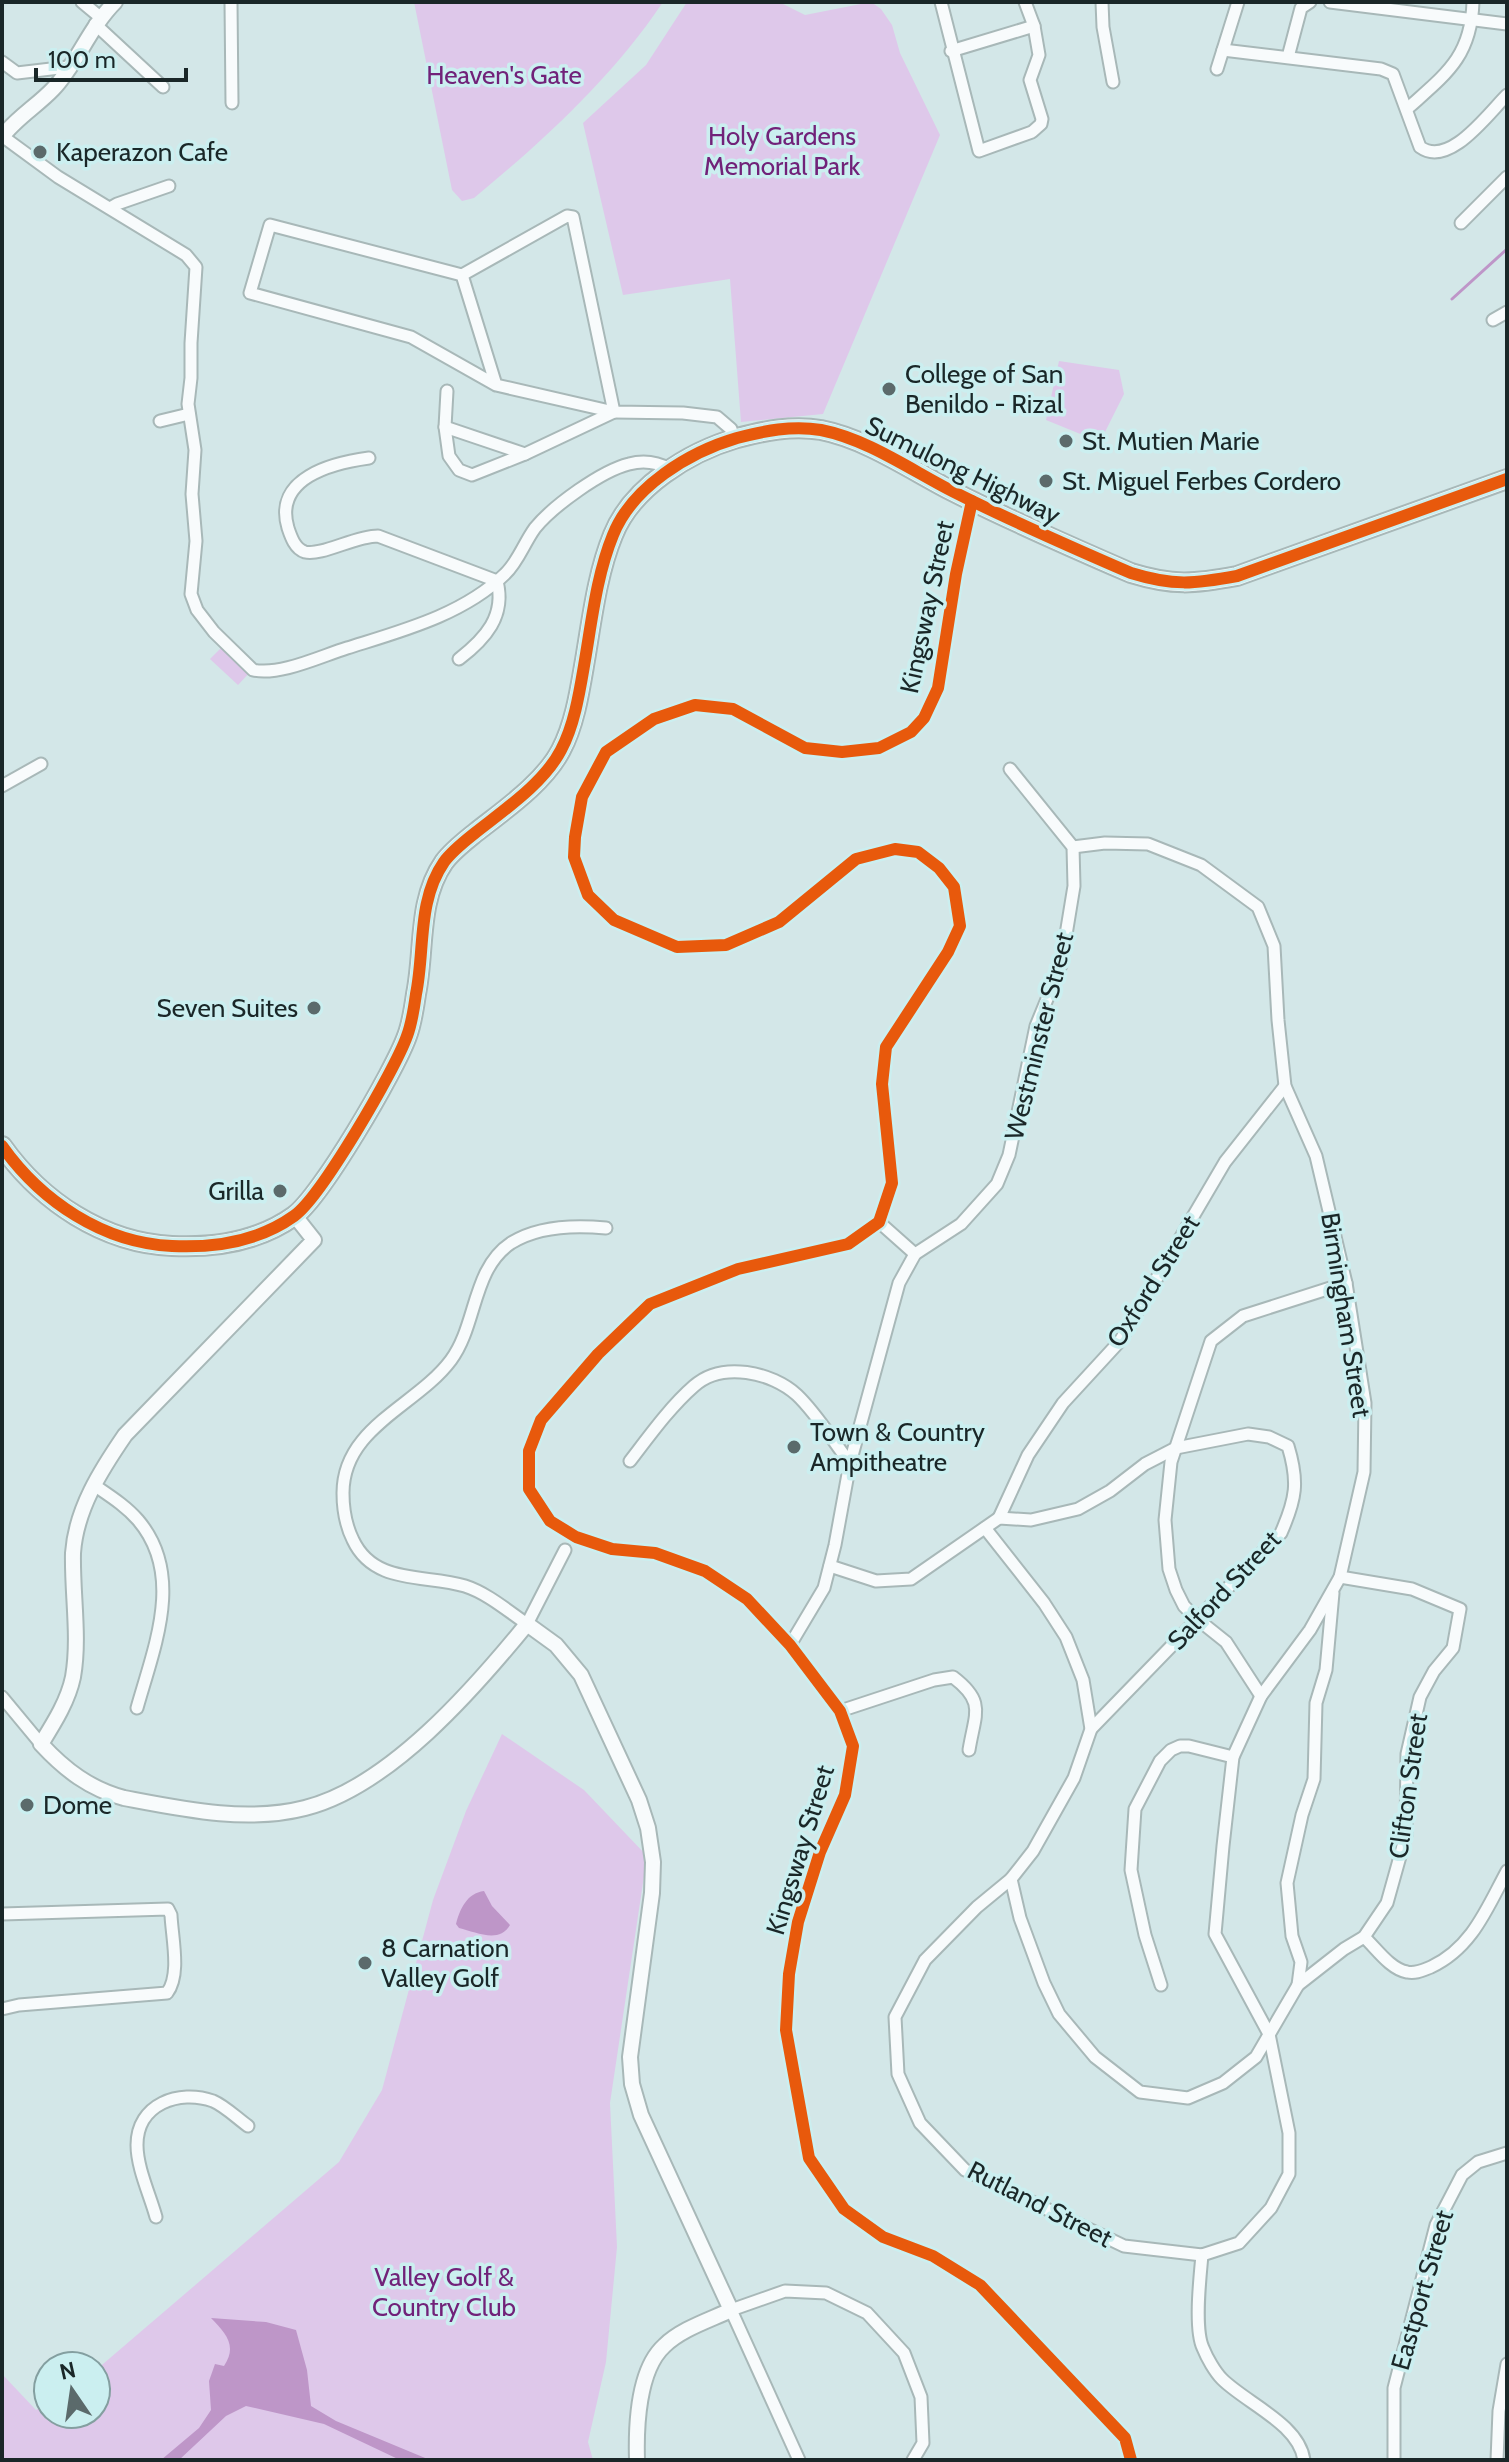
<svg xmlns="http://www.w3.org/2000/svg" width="1509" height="2462" font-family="Cabin,sans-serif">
<rect width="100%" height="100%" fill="#d3e7e8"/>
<g fill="#dec8ea">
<path d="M414,2H663C612,78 544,140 474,198L462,201L452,190Z"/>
<path d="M687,2H779L805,15L871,2L881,9L892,25L900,53L940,135L823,414L741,422L730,279L623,295L583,123L646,65Z"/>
<path d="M1059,361L1119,370L1124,394L1100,442L1046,420Z"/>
<path d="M223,646L251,671L238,685L210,659Z"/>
<path d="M502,1734L584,1790L647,1856L610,2103L617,2247L606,2362L588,2442L593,2460H2V2374L36,2410L48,2403V2414H96V2370L339,2162L382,2090L433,1900L466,1811Z"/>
</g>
<g fill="#be96c8">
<path d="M484,1891L492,1906L510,1925C499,1944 476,1932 459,1928L456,1924C460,1909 467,1893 484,1891Z"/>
<path d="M211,2318L266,2322L296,2330L307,2370L311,2406L336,2421L430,2460H400L324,2424L246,2406L226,2416L179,2460H161L199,2428L211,2410L209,2381L215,2364L224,2366C238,2345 225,2333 211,2318Z"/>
</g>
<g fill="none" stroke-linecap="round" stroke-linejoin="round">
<path stroke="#be96c8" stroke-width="3" d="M1452,299L1507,249"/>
<defs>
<g id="minor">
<path d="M82,2L100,17"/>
<path d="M231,2L232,103"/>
<path d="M941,2L979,151L1032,132L1041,124L1042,119L1030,80L1039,55L1034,26L1025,2"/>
<path d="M1102,2L1103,27L1113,82"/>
<path d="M1330,2L1507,24"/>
<path d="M95,24L163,87"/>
<path d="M1223,50L1381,69L1393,74L1420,147C1449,168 1487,115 1507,95"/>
<path d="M951,51L1034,26"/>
<path d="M1288,57L1301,8L1310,2"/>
<path d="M2,62L17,73L68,67"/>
<path d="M1217,69L1238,2"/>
<path d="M1408,108C1446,74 1471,57 1473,2"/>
<path d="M2,136L58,177L186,255L196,267L191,343V378L188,404L195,450L192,494L196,541L191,594L197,610L214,632L253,670C280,676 321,656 347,648C401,631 463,615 505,574C518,562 524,543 535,528C553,506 601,471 629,464C643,460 657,462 670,469"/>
<path d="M110,208L117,204L169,186"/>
<path d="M1461,223L1507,177"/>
<path d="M1493,320L1507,312"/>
<path d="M496,385L462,275L270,225L250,293L411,337L496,385L614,412L683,413L717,417L731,429L734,439"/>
<path d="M447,391L445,427L449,456L459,470L472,475L525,454L614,412L573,217L567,216L462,275"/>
<path d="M160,421L189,414"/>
<path d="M445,427L525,454"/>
<path d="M369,458C332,463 273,478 288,528C291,537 295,549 305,552C322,556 355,536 378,536L497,581"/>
<path d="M972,501L956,574L938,688L924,718L911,732L879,748L842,752L805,748L733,709L695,705L654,719L606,752L582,797L575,837L574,857L588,895L614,920L677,947L726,945L779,922L856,859L895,849L918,852L939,868L954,887L960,926L948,952L886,1047L882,1084L892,1183L879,1222L848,1244L738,1269L650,1304L598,1354L541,1420L529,1451V1489L550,1521L576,1537L612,1549L655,1553L705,1571L747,1599L790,1645L840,1711L853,1746L845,1795L820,1852L798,1922L789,1974L786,2030L809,2158L844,2209L883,2237L933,2256L980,2285L1125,2438L1131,2460"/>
<path d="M459,659C485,639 506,616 497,581"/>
<path d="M2,786L41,764"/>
<path d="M879,1222L915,1254"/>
<path d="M630,1461C650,1435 670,1407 694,1386C722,1361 772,1372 797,1395C817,1414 833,1441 850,1463"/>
<path d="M94,1485C110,1496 126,1506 138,1520C185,1575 154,1647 137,1708"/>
<path d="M999,1518L1028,1455L1063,1403L1120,1341L1225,1162L1285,1086"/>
<path d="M985,1528L1044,1603L1066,1637L1083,1680L1091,1729L1074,1778L1033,1851L1011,1879L977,1907L925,1960L895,2017L898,2074L920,2123L965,2170L1124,2246L1202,2255L1239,2243L1271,2208L1289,2174V2133L1269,2034L1215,1934L1223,1846L1233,1757L1261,1696L1310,1630L1340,1577L1364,1472L1365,1403L1346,1283L1316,1156L1285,1086L1278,1020L1274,946L1258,907L1201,865L1148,844L1105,843L1073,847"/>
<path d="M565,1550L527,1624C508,1611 487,1593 465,1586C425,1574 374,1585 353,1540C346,1526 343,1508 343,1493C343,1427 417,1406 451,1360C477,1325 472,1269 511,1243C538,1226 575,1225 606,1228"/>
<path d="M830,1566L876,1581L911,1579L999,1518L1031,1520L1078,1509L1110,1491L1145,1464L1176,1448L1248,1434L1269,1437L1288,1446C1299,1482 1296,1499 1281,1533L1091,1729"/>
<path d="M790,1645L824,1588L835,1545L850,1463L899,1283L915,1254L961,1224L997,1184L1009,1155L1036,1026L1061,965L1074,886L1073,847L1010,769"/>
<path d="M1261,1696L1226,1642L1196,1618L1184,1606L1176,1590L1169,1569L1165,1520L1171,1462L1211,1341L1243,1316L1346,1283"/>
<path d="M2,1697L41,1744"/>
<path d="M840,1711L934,1680L953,1677C986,1702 975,1713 969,1750"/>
<path d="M1011,1879L1020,1918L1044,1983L1059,2014L1095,2057L1140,2092L1188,2098L1223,2083L1256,2057L1298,1985L1344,1949L1364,1937L1387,1903L1406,1835L1407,1754L1420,1697L1434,1671L1453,1648L1460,1609L1412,1589L1340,1577"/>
<path d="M2,1914L168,1909L171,1915C172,1938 181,1975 167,1993L19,2005L2,2009"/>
<path d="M1364,1937C1376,1948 1390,1969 1407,1972C1416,1974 1423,1970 1431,1967C1472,1948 1487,1908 1507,1871"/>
<path d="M1161,1985L1145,1935L1131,1870L1135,1809L1160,1761L1171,1750L1180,1746H1189L1233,1757"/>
<path d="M1298,1985L1301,1962L1292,1936L1287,1883L1302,1815L1314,1779L1316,1703L1326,1670L1333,1593"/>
<path d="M156,2217C150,2195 137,2168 137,2145C137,2104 179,2089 213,2101C225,2106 238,2119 248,2126"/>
<path d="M1202,2255C1200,2277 1194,2329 1203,2348C1207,2358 1215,2372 1222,2379C1246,2403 1299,2424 1304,2460"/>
<path d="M799,2460L731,2310L785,2291L826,2293L867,2313L904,2353L921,2397L923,2443L913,2460"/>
<path d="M1394,2460V2388L1436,2225L1462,2175L1478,2162L1507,2153"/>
<path d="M1497,2460L1499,2411L1507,2364"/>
</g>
<g id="tertiary">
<path d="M2,137C16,118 37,106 53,89C77,64 89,28 115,2"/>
<path d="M295,1216L314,1240L125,1435C101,1470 76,1509 73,1553C72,1594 80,1637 73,1677C68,1701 54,1723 41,1744C65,1770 90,1789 124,1798C182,1809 247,1823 305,1808C389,1787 474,1689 527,1624L556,1645L581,1675L639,1800L648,1828L653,1862L652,1893L630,2057L632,2084L641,2115L731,2310C710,2320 681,2329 664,2346C638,2370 636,2427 637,2460"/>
</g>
<path id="primary" d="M2,1146C41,1201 103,1243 172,1246C214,1248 259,1241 294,1216C321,1197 395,1070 407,1036C412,1023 414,1008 416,994C425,950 417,901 444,862C452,851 465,841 475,833C504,810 544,783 561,750C575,724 580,689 585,660C592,619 597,574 613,535C632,487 689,452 737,438C764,431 792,425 821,430C867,439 911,470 952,491C1011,521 1071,547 1131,573C1173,586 1194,584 1237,576L1507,479"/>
</defs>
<use href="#minor" stroke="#a8b8b8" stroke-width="15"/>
<use href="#tertiary" stroke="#a8b8b8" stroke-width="18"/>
<use href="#primary" stroke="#a8b8b8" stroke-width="22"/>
<use href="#minor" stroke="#f8fbfc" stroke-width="11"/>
<use href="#tertiary" stroke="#f8fbfc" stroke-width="14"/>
<use href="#primary" stroke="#f8fbfc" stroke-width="18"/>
<defs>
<g id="cycleway">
<path d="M972,501L956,574L938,688L924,718L911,732L879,748L842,752L805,748L733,709L695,705L654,719L606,752L582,797L575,837L574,857L588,895L614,920L677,947L726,945L779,922L856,859L895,849L918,852L939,868L954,887L960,926L948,952L886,1047L882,1084L892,1183L879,1222L848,1244L738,1269L650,1304L598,1354L541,1420L529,1451V1489L550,1521L576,1537L612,1549L655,1553L705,1571L747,1599L790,1645L840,1711L853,1746L845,1795L820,1852L798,1922L789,1974L786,2030L809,2158L844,2209L883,2237L933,2256L980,2285L1125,2438L1131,2460"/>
<path d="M2,1146C41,1201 103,1243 172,1246C214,1248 259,1241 294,1216C321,1197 395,1070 407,1036C412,1023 414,1008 416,994C425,950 417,901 444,862C452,851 465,841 475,833C504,810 544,783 561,750C575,724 580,689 585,660C592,619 597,574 613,535C632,487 689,452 737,438C764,431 792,425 821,430C867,439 911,470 952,491C1011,521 1071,547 1131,573C1173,586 1194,584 1237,576L1507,479"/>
</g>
</defs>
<use href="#cycleway" stroke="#cbeff0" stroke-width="17"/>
<use href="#cycleway" stroke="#e8590c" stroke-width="12"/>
</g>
<g fill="#5b6a6b" stroke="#cbeff0" stroke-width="3">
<circle cx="40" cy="152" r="8"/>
<circle cx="889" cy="389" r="8"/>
<circle cx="1066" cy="441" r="8"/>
<circle cx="1046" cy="481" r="8"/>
<circle cx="314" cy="1008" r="8"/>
<circle cx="280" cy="1191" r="8"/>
<circle cx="794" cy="1447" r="8"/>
<circle cx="27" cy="1805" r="8"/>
<circle cx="365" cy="1963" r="8"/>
</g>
<g text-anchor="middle" stroke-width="7" stroke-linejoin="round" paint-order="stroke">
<g font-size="26" fill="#712279" stroke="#cbeff0">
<text x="504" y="84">Heaven's Gate</text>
<text x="782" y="145">Holy Gardens<tspan x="782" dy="30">Memorial Park</tspan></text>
<text x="444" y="2286">Valley Golf &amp;<tspan x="444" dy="30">Country Club</tspan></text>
</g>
<g font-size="26" fill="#1a2728" stroke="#cbeff0" text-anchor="start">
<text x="56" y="161">Kaperazon Cafe</text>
<text x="905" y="383">College of San<tspan x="905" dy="30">Benildo - Rizal</tspan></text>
<text x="1082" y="450">St. Mutien Marie</text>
<text x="1062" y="490">St. Miguel Ferbes Cordero</text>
<text x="298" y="1017" text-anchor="end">Seven Suites</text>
<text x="264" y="1200" text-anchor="end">Grilla</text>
<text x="810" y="1441">Town &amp; Country<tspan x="810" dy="30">Ampitheatre</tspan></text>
<text x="43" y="1814">Dome</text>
<text x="381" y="1957">8 Carnation<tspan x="381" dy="30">Valley Golf</tspan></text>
</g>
<g font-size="26" fill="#1a2728" stroke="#cbeff0">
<text transform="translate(963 470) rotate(26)" y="9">Sumulong Highway</text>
<text transform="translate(927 607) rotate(-78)" y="9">Kingsway Street</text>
<text transform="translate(1039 1036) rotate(-76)" y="9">Westminster Street</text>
<text transform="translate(1153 1281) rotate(-58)" y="9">Oxford Street</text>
<text transform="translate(1346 1315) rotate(81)" y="9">Birmingham Street</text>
<text transform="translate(1224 1590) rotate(-47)" y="9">Salford Street</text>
<text transform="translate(1408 1786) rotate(-82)" y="9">Clifton Street</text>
<text transform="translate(800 1850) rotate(-73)" y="9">Kingsway Street</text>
<text transform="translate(1040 2204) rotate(27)" y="9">Rutland Street</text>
<text transform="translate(1422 2290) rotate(-74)" y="9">Eastport Street</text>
</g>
</g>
<rect width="1509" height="2462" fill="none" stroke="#1a2728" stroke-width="8"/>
<g transform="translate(72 2390) rotate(347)"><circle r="38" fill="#cbeff0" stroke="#849fa0" stroke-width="2"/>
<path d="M0-6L14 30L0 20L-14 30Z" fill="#5b6a6b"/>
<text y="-12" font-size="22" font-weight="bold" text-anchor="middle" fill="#1a2728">N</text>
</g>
<path d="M36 68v12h150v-12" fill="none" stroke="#1a2728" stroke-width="4"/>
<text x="48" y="68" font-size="24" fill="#1a2728" stroke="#cbeff0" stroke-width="6" paint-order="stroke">100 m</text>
</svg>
